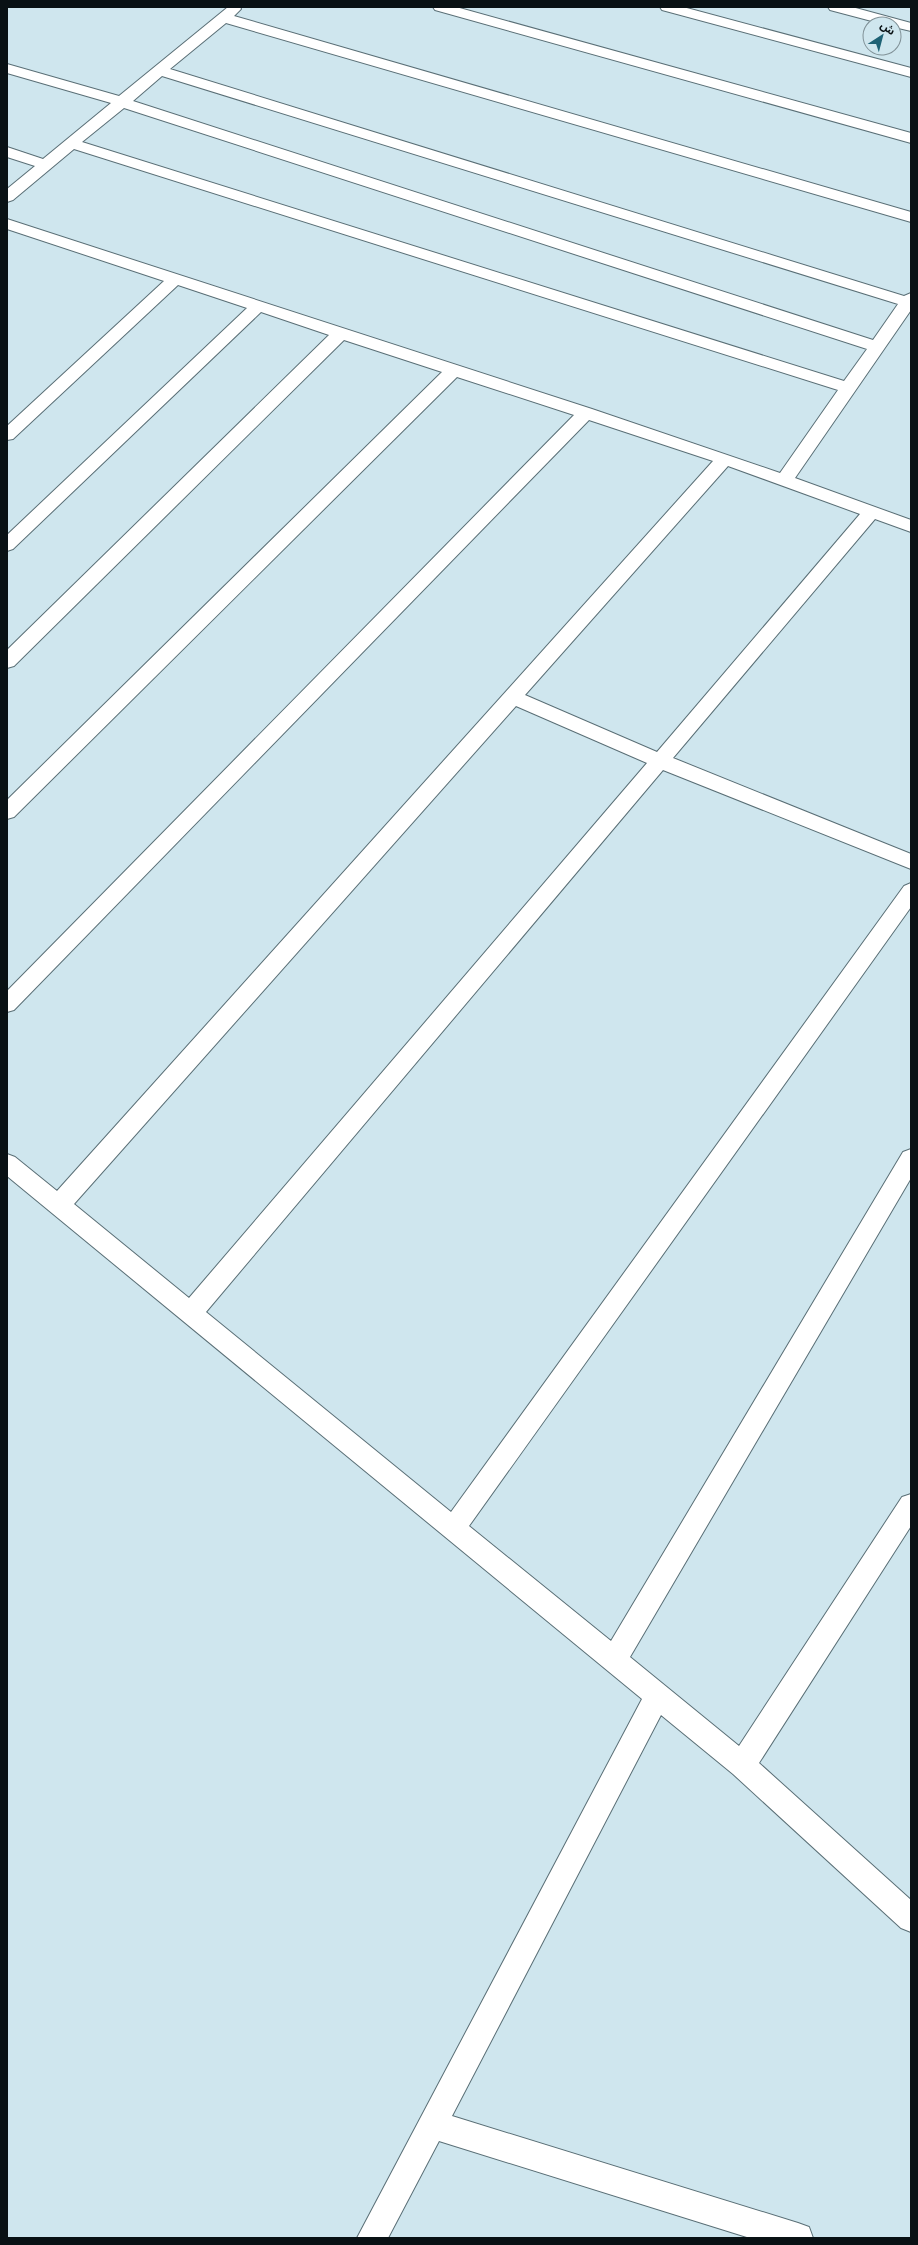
<svg xmlns="http://www.w3.org/2000/svg" width="918" height="2245" font-family="'Public Sans','Noto Sans Arabic',sans-serif">
<rect width="100%" height="100%" fill="#cfe6ee"/>
<g fill="none" stroke-linecap="round" stroke-linejoin="round">
<defs>
<g id="minor">
<path d="M228,7H240L241,9L234,16L911,212V222L226,23L170,69L904,296L911,293V310L795,478L911,520V532L875,519L673,758L911,854V869L663,770L206,1312L451,1512L904,886L911,883V907L469,1526L611,1641L903,1152L911,1149V1178L630,1657L739,1746L902,1497L911,1494V1526L759,1763L911,1900V1932L901,1928L733,1774L661,1715L452,2116L798,2223L809,2227L813,2238H750L439,2141L388,2238H357L642,1699L7,1176V1154L15,1157L57,1191L713,461L589,420L14,1010L7,1012V991L574,415L457,377L14,817L7,819V800L442,372L344,340L14,666L7,668V650L329,335L261,312L13,549L7,551V535L247,308L178,285L13,439L7,440V426L164,281L7,229V219L592,409L780,473L838,390L74,149L13,200L7,202V189L35,166L7,157V147L43,159L111,103L7,73V64L119,96ZM162,76L898,304L873,340L133,101ZM124,108L867,349L844,381L82,142ZM728,466L860,514L657,752L525,695ZM516,706L647,763L189,1298L74,1204Z"/>
<path d="M433,7H456L911,133V143L435,10Z"/>
<path d="M660,7H683L911,68V77L662,10Z"/>
<path d="M828,7H852L911,23V31L894,27V24H883L830,10Z"/>
</g>
</defs>
<use href="#minor" stroke="#5a6f76" stroke-width="2"/>
<use href="#minor" fill="#fff" fill-rule="evenodd"/>
</g>
<rect width="918" height="2245" fill="none" stroke="#091114" stroke-width="16"/>
<g transform="translate(882 36) rotate(36)"><circle r="19" fill="#cfe6ee" stroke="#809197"/>
<path d="M0-3L7 15L0 10L-7 15Z" fill="#1e6275"/>
<text y="-6" font-size="11" font-weight="bold" text-anchor="middle" fill="#091114">ش</text>
</g>
</svg>
